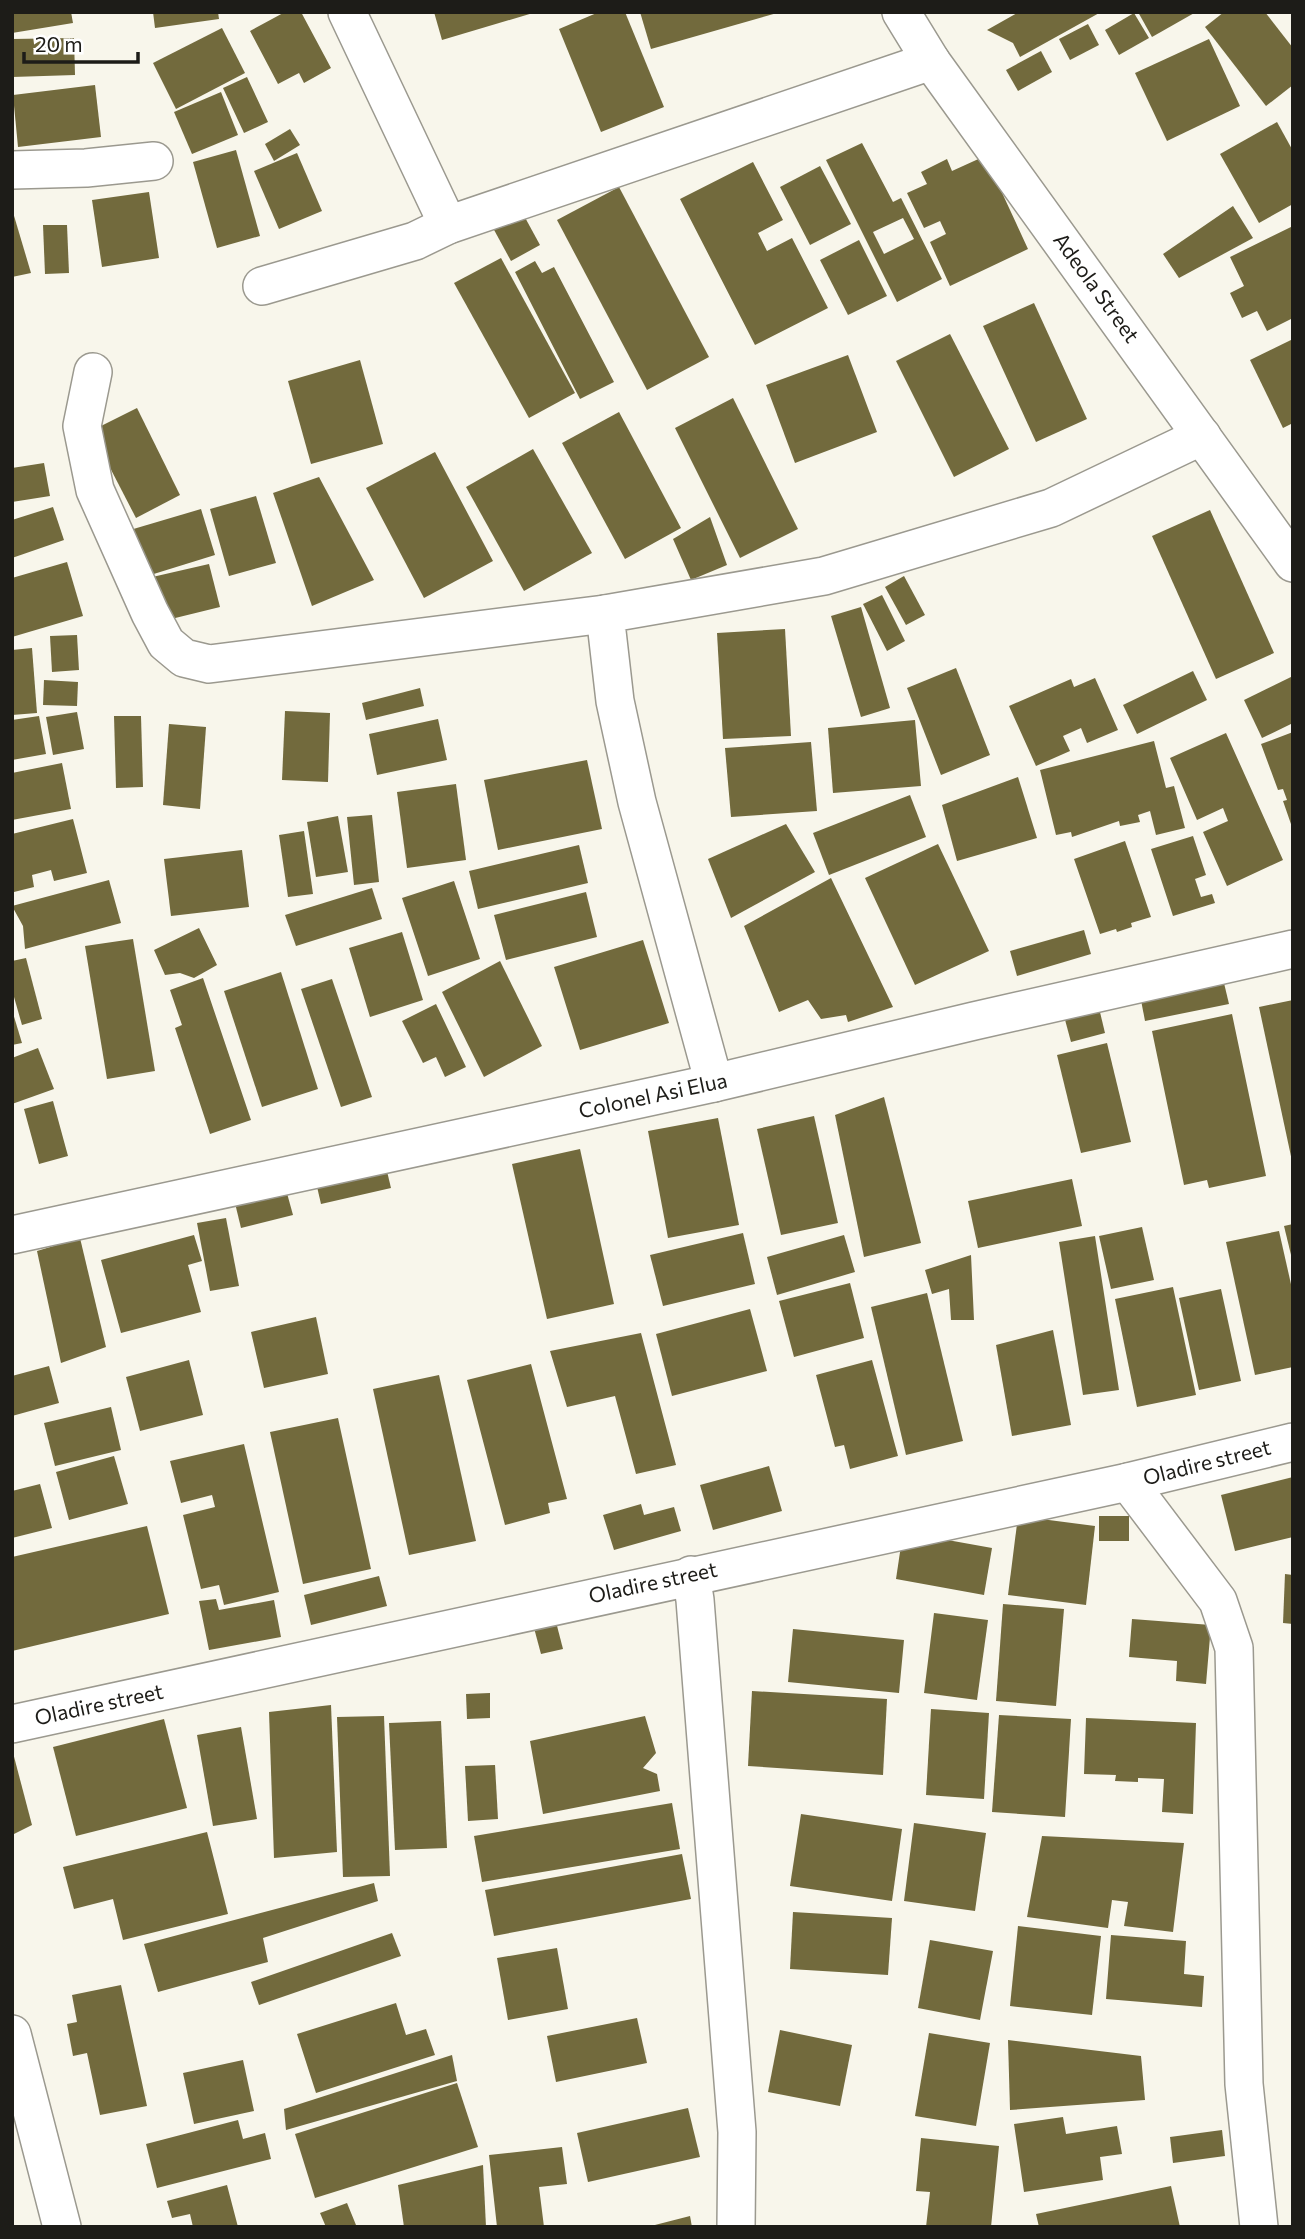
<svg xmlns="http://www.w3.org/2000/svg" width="1305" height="2239" font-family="Commissioner,sans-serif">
<rect width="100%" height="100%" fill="#f8f6eb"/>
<g fill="#726a3d" fill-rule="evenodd">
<path d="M12,12H71L73,23L12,33Z"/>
<path d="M153,12H218L219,19L155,28Z"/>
<path d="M285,12H301L331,68L304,83L299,73L278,84L250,31Z"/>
<path d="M434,12H533V13L442,40Z"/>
<path d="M599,12H625L664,107L601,132L559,29Z"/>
<path d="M640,12H777V13L651,49Z"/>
<path d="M1019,12H1101L1020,57L1013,43L987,30Z"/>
<path d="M1138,12H1196L1152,37Z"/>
<path d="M1224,12H1265L1293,48V85L1266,106L1205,27Z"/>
<path d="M1134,13L1149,38L1119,55L1105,30Z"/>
<path d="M1088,24L1099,45L1070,60L1059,39Z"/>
<path d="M222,28L245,73L176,109L153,63Z"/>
<path d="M74,38L75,75L12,77V39Z"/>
<path d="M1209,39L1240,106L1167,141L1135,73Z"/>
<path d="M1041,51L1052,72L1018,91L1006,70Z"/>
<path d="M247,77L268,122L244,133L223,88Z"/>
<path d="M95,85L101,137L18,147L13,95Z"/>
<path d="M221,92L238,135L192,154L174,112Z"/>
<path d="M1277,122L1293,151V204L1259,223L1220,154Z"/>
<path d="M290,129L300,145L274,161L265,144Z"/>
<path d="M862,143L893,202L901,198L942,279L897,302L826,160ZM903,218L914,239L884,254L873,232Z"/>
<path d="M236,150L260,236L217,248L193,162Z"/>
<path d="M297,153L322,211L279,229L254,171Z"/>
<path d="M985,156L1028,249L950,286L930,242L946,234L940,221L924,228L907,193L927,184L921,172L947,159L952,171Z"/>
<path d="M753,162L783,220L758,233L767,251L792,238L828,308L755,345L680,199Z"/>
<path d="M820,166L851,224L810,245L780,187Z"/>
<path d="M619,187L709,357L647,390L557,220Z"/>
<path d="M149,192L159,258L102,267L92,200Z"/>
<path d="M1233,206L1253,238L1179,278L1163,254Z"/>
<path d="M12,209L31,273L12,277Z"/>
<path d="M522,212L540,245L511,261L493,228Z"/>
<path d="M43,225H67L69,273L45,274Z"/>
<path d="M1293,226V318L1267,331L1257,311L1242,318L1230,293L1244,286L1230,257Z"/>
<path d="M859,240L887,296L848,315L820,260Z"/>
<path d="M501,258L575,393L529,418L454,283Z"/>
<path d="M535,261L542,273L554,267L614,382L580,399L515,272Z"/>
<path d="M1034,303L1087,419L1036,442L983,326Z"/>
<path d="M950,334L1009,449L954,477L896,361Z"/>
<path d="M1293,339V423L1283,428L1250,360Z"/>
<path d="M848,355L877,432L795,463L766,385Z"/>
<path d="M360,360L383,444L311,464L288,381Z"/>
<path d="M733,398L798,529L740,558L675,428Z"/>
<path d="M137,408L180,495L136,518L91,431Z"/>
<path d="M619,412L681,528L625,559L562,443Z"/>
<path d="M533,449L592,553L524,591L466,487Z"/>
<path d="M435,452L493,561L424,598L366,488Z"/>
<path d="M44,463L50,496L12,502V468Z"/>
<path d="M319,477L374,580L312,606L273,493Z"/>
<path d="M256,496L276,563L229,576L210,509Z"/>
<path d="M53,507L64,540L12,558V520Z"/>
<path d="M201,509L215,555L144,577L130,530Z"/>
<path d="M1210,510L1274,653L1216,679L1152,536Z"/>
<path d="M710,517L727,565L691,580L673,539Z"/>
<path d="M67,562L83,616L12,637V578Z"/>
<path d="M209,564L220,607L159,622L148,578Z"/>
<path d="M904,576L925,615L906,625L885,587Z"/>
<path d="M882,595L905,641L887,651L863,604Z"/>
<path d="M861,607L890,708L861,717L831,616Z"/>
<path d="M785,629L791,736L723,739L717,633Z"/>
<path d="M77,635L79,670L52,672L50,636Z"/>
<path d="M32,648L37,713L12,715V650Z"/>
<path d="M956,668L990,755L941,775L907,688Z"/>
<path d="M1193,671L1207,700L1137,734L1123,705Z"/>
<path d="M1293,676V723L1262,738L1244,700Z"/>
<path d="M1095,678L1118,730L1087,743L1081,728L1063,736L1070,751L1036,766L1009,706L1071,679L1074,687Z"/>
<path d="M44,680L78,682L77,706L43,705Z"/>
<path d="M420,688L424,706L366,720L362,703Z"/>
<path d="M285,711L330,713L328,782L282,780Z"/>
<path d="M77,712L84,749L53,755L46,717Z"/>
<path d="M39,716L46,754L12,760V720Z"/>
<path d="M114,716H141L143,787L116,788Z"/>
<path d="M438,719L447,760L377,775L369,734Z"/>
<path d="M915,720L921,786L833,793L828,728Z"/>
<path d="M169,724L206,727L200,809L163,805Z"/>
<path d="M1293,732V827H1292L1283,801L1287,800L1283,789L1278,790L1261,744Z"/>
<path d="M1226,733L1283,860L1227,886L1203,832L1228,821L1223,808L1197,820L1170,758Z"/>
<path d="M1154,741L1166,788L1174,786L1185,828L1156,835L1150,811L1138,815L1140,822L1120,826L1119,821L1072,837L1071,832L1056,835L1040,770Z"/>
<path d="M811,742L817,811L731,817L725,748Z"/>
<path d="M587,760L602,829L498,850L484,780Z"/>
<path d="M62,763L71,809L12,820V773Z"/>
<path d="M1018,777L1037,838L957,861L942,805Z"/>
<path d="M456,784L466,860L407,868L397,792Z"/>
<path d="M910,795L926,837L829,875L813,833Z"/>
<path d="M372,815L379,882L354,885L347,817Z"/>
<path d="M338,816L348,872L316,877L307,822Z"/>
<path d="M73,819L87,873L54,881L51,870L32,875L34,887L14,892L12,834Z"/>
<path d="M786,824L815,872L731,918L708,859Z"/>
<path d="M304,831L313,894L288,897L279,835Z"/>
<path d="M1193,836L1206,875L1195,879L1201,897L1212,894L1215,903L1173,916L1151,849Z"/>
<path d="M1125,841L1151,917L1131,923L1132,927L1117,932L1116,929L1100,934L1074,859Z"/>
<path d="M938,844L989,951L915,985L865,878Z"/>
<path d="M579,845L588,883L478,909L469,871Z"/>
<path d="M242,850L249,907L171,916L164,859Z"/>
<path d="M831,878L893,1007L848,1022L846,1015L821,1019L808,1000L779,1012L744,926Z"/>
<path d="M109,880L121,923L25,949L23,926L12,906Z"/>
<path d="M454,881L480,959L428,976L402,898Z"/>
<path d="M372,888L382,919L296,946L285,915Z"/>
<path d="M586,892L597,937L506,960L494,915Z"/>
<path d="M199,928L217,965L194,978L180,973L165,975L154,950Z"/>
<path d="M1084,930L1091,954L1017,976L1010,951Z"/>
<path d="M402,932L423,1000L370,1017L349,948Z"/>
<path d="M133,939L155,1071L107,1079L85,946Z"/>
<path d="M643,940L669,1023L580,1050L554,967Z"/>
<path d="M26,958L42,1019L22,1025L12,990V961Z"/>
<path d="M500,961L542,1046L484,1077L442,992Z"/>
<path d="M281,972L318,1089L262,1107L224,991Z"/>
<path d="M203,978L251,1120L210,1134L175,1028L182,1025L170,990Z"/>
<path d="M332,979L372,1097L341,1107L301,989Z"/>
<path d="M1224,983L1229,1004L1145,1021L1141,1000Z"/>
<path d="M1293,1000V1161H1292L1259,1007Z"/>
<path d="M436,1004L466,1067L445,1077L436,1057L423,1063L402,1021Z"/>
<path d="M1099,1008L1105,1033L1071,1042L1064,1016Z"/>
<path d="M12,1010L22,1043L12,1045Z"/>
<path d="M1232,1014L1266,1176L1209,1188L1207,1180L1184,1185L1152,1031Z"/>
<path d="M1107,1043L1131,1142L1081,1153L1057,1055Z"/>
<path d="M38,1048L54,1089L12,1104V1058Z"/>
<path d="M884,1097L921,1243L864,1257L835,1115Z"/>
<path d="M53,1101L68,1156L39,1164L24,1109Z"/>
<path d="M814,1116L838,1223L781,1235L757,1129Z"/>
<path d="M718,1118L739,1225L668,1238L648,1131Z"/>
<path d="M580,1149L614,1304L547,1319L512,1164Z"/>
<path d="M385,1163L391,1188L321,1204L315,1178Z"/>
<path d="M1072,1179L1082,1226L978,1248L968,1201Z"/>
<path d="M285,1186L293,1215L241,1228L234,1199Z"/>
<path d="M226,1218L239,1286L210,1291L197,1223Z"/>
<path d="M1293,1224V1259H1292L1284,1226Z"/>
<path d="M1142,1227L1154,1280L1111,1289L1099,1236Z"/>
<path d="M1279,1231L1293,1293V1367L1255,1375L1226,1242Z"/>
<path d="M743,1233L755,1284L663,1306L650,1255Z"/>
<path d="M194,1235L202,1261L188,1265L201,1312L121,1333L101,1260Z"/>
<path d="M844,1235L855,1272L777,1295L767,1257Z"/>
<path d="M1095,1236L1119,1390L1083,1395L1059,1242Z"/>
<path d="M80,1238L106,1347L61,1363L37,1251Z"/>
<path d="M971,1255L974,1320H951L949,1289L932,1294L925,1270Z"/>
<path d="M850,1283L864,1338L794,1357L779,1301Z"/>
<path d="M1173,1287L1196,1395L1137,1407L1115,1299Z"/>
<path d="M1221,1289L1241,1381L1199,1390L1179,1298Z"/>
<path d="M927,1293L963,1441L906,1455L871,1307Z"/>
<path d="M750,1309L767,1371L672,1396L656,1334Z"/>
<path d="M316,1317L328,1374L264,1388L251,1332Z"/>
<path d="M1053,1330L1071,1425L1012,1436L996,1345Z"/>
<path d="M641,1333L676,1465L636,1474L615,1396L567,1407L550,1351Z"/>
<path d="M189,1360L203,1415L140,1431L126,1377Z"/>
<path d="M872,1360L898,1456L850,1469L844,1445L835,1447L816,1375Z"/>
<path d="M531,1364L567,1499L548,1503L550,1513L505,1525L467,1380Z"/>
<path d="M49,1366L59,1403L12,1416V1376Z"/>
<path d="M439,1375L476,1541L409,1555L373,1389Z"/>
<path d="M111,1407L121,1450L55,1466L44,1423Z"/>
<path d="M338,1418L371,1569L303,1584L270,1432Z"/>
<path d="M244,1444L279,1592L224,1605L219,1585L201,1589L183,1515L215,1507L212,1495L181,1503L170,1461Z"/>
<path d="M114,1456L128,1504L69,1520L56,1472Z"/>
<path d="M769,1466L782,1511L713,1530L700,1485Z"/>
<path d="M1293,1477V1537L1235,1551L1221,1495Z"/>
<path d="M40,1484L52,1528L12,1538V1491Z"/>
<path d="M641,1504L644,1515L674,1507L681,1531L614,1550L603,1515Z"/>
<path d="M1018,1516L1095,1526L1086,1605L1008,1595Z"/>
<rect x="1099" y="1516" width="30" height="25"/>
<path d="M147,1526L169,1614L12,1651V1557Z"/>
<path d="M903,1532L992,1548L984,1595L896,1579Z"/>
<path d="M1285,1574L1293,1575V1624L1283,1623Z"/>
<path d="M379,1576L387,1606L311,1625L304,1595Z"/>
<path d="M216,1599L219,1610L274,1600L281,1637L209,1650L199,1601Z"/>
<path d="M1003,1604L1064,1609L1056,1706L996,1701Z"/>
<path d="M934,1613L988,1620L977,1700L924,1693Z"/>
<path d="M1132,1619L1211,1625L1206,1684L1176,1681L1177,1661L1129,1657Z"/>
<path d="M556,1622L563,1649L541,1654L534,1628Z"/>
<path d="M793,1629L904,1640L899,1693L788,1682Z"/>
<path d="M752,1691L887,1699L883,1775L748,1766Z"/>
<path d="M490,1693V1718L467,1719L466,1694Z"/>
<path d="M331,1705L337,1852L274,1858L269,1712Z"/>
<path d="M931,1709L989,1713L984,1799L926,1795Z"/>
<path d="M999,1715L1071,1719L1065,1817L992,1812Z"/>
<path d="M384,1716L390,1876L343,1877L337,1717Z"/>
<path d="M645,1716L656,1753L643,1768L657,1774L660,1791L543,1814L530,1741Z"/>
<path d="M1086,1718L1196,1723L1193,1814L1162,1812L1164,1779L1138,1778V1782L1115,1781L1116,1775L1084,1774Z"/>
<path d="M164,1719L187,1808L76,1836L53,1747Z"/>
<path d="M441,1721L447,1848L395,1850L389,1723Z"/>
<path d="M241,1727L257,1819L213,1826L197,1735Z"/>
<path d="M12,1749L32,1825L12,1835Z"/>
<path d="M495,1765L498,1819L468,1821L465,1766Z"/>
<path d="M672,1803L680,1849L482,1882L474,1836Z"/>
<path d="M801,1814L902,1829L892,1901L790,1886Z"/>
<path d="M914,1823L986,1833L975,1911L904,1901Z"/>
<path d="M207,1832L228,1914L123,1940L113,1899L74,1909L63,1867Z"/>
<path d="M1042,1836L1184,1843L1173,1932L1124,1926L1128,1902L1112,1900L1108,1928L1027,1917Z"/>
<path d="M682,1854L691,1899L494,1936L485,1890Z"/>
<path d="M374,1883L378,1901L263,1938L268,1962L158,1992L144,1944Z"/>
<path d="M793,1912L892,1918L888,1975L790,1969Z"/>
<path d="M1018,1926L1101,1936L1092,2015L1010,2006Z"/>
<path d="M392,1933L401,1956L259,2005L251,1982Z"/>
<path d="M1111,1935L1186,1941L1184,1974L1204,1976L1202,2007L1106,1999Z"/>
<path d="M930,1940L993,1951L980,2020L918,2008Z"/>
<path d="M557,1948L568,2009L508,2020L497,1958Z"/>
<path d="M121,1985L147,2106L100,2115L87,2053L73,2056L67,2024L77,2022L72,1995Z"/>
<path d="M396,2003L406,2035L426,2029L435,2055L316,2093L297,2034Z"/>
<path d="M637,2018L647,2063L556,2082L547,2036Z"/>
<path d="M780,2030L852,2045L840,2106L768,2092Z"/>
<path d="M929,2033L990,2043L976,2126L915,2116Z"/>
<path d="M1008,2040L1141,2056L1145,2100L1010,2110Z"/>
<path d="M452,2055L457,2081L286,2130L284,2109Z"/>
<path d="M243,2060L254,2111L194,2124L183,2073Z"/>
<path d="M457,2083L478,2147L315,2198L295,2134Z"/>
<path d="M688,2108L700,2157L588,2182L577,2133Z"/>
<path d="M1063,2117L1066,2134L1117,2126L1122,2154L1100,2157L1103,2180L1024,2192L1014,2124Z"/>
<path d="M238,2120L243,2139L265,2133L271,2159L157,2188L146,2144Z"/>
<path d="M1222,2130L1225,2156L1173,2163L1170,2137Z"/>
<path d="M921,2138L999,2146L991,2227H926L930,2192L916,2191Z"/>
<path d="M562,2147L567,2184L539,2187L544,2227H497L489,2155Z"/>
<path d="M483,2165L486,2227H404L398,2185Z"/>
<path d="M227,2185L238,2227H193L190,2214L172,2218L167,2201Z"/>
<path d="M1171,2186L1180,2227H1039L1036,2214Z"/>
<path d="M347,2203L356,2225L326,2227L320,2213Z"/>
<path d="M690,2216L692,2227H651V2226Z"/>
</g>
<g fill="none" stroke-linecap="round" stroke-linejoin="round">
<defs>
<g id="minor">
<path d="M347,12L448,225"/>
<path d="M901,12L931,61L1293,563"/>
<path d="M12,170L86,168L154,161"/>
<path d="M262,286L415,241L448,225L931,61"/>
<path d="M93,372L82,426L95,490L150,613L166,643L184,658L209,664L605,614"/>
<path d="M714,1083L637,802L615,701L605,614L824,576L1051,508L1202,436"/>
<path d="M12,1235L714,1083L974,1021L1293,949"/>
<path d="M1128,1482L1218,1601L1234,1648L1244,2084L1259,2227"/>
<path d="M691,1575L695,1600L737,2132L736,2227"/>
<path d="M12,1724L1128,1482L1293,1442"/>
<path d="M12,2034L62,2227"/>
</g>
</defs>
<use href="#minor" stroke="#9b998f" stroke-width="40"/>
<use href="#minor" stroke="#fff" stroke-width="37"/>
</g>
<g text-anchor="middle" stroke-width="5" stroke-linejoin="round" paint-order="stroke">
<g font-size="21" fill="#1d1c18" stroke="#fff">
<text transform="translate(1096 288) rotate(54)" y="7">Adeola Street</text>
<text transform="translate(653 1096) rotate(-12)" y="7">Colonel Asi Elua</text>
<text transform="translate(1207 1463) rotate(-14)" y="7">Oladire street</text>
<text transform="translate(653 1583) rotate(-12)" y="7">Oladire street</text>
<text transform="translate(99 1705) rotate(-12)" y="7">Oladire street</text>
</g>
</g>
<rect width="1305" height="2239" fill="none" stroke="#1d1c18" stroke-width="28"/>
<path d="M24 52v10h114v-10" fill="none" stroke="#1d1c18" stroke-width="3.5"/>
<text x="35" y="52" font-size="21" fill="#1d1c18" stroke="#ffffff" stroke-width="5" paint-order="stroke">20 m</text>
</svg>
